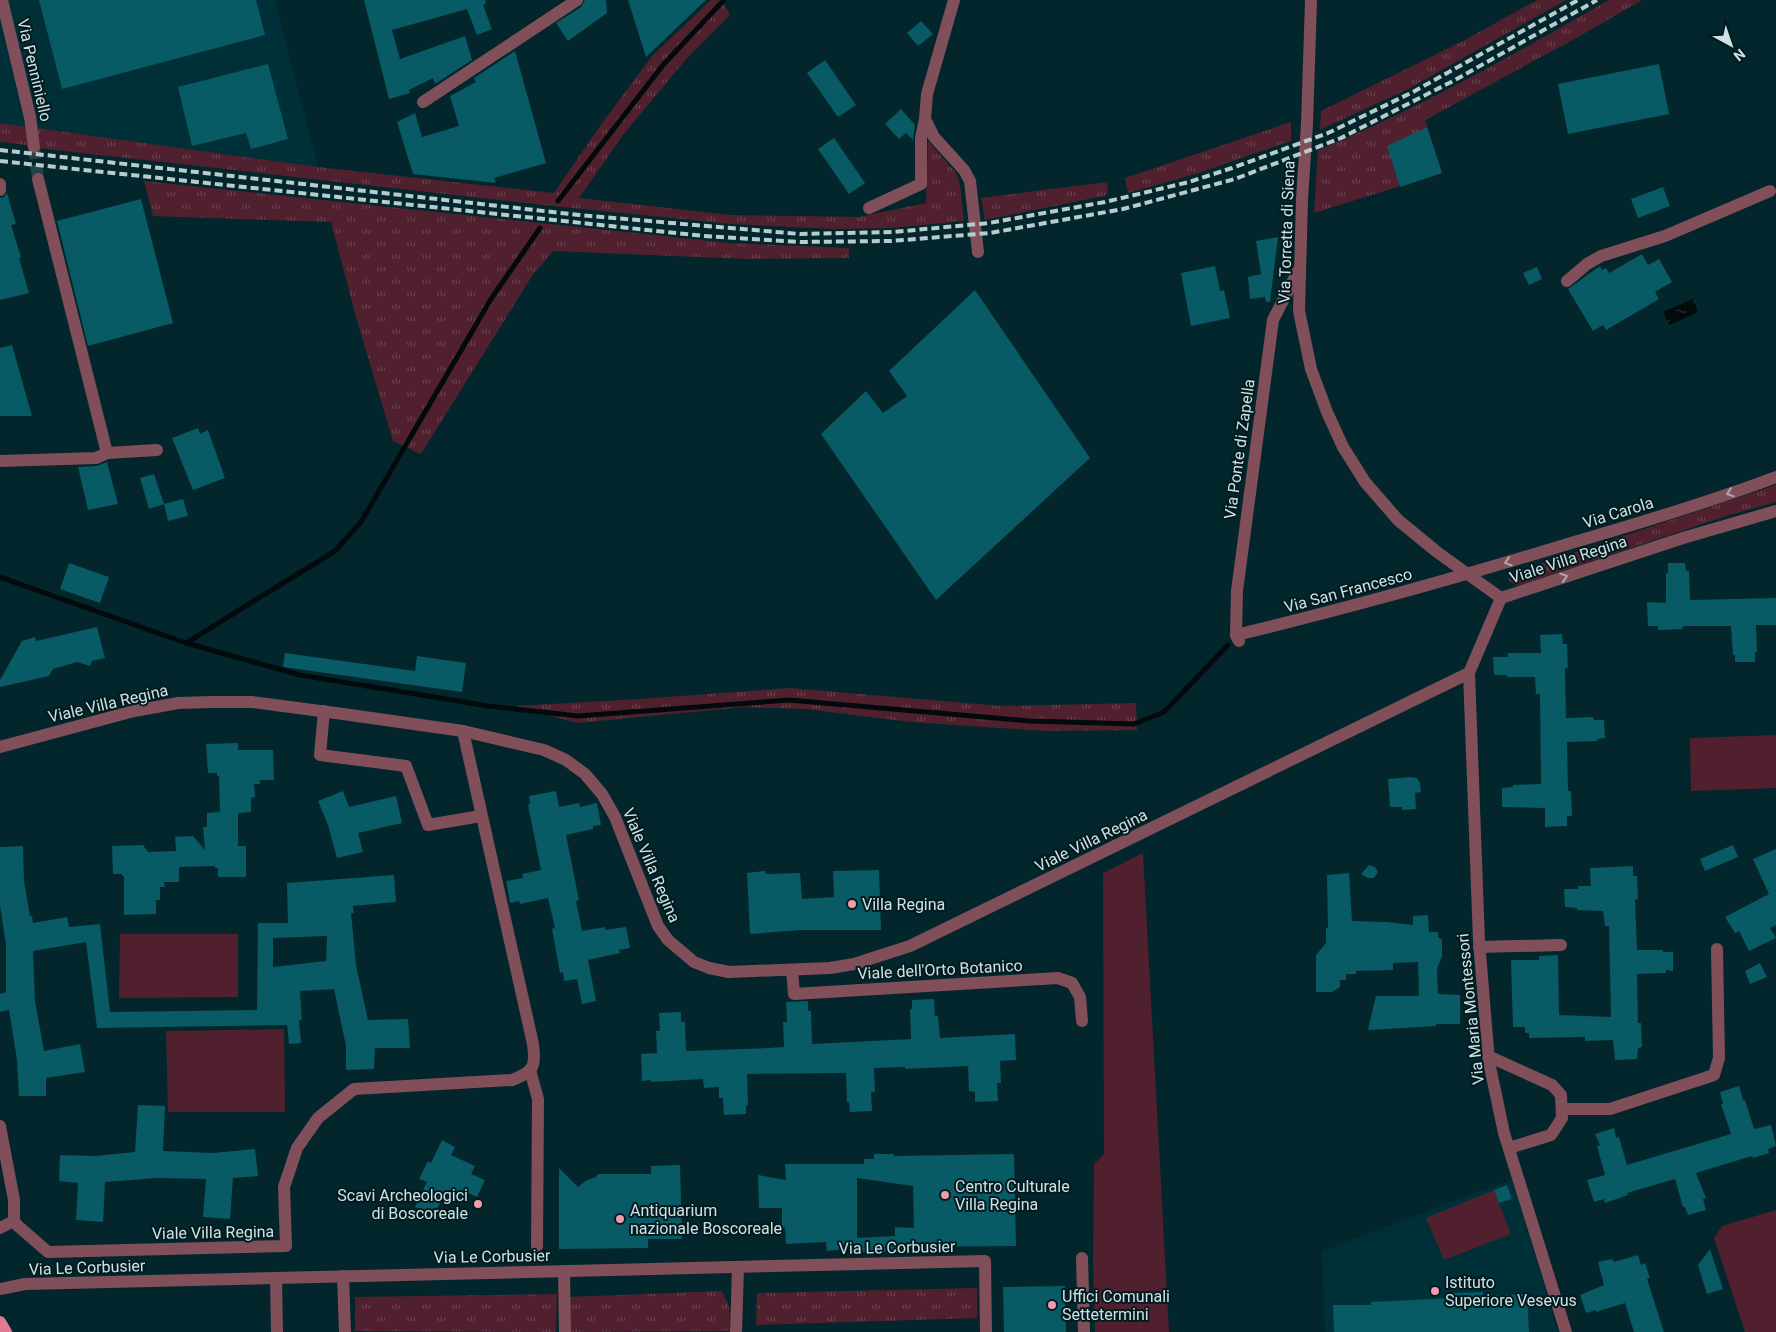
<svg xmlns="http://www.w3.org/2000/svg" width="1776" height="1332" font-family="Roboto,sans-serif">
<defs>
<pattern id="grass-tufts" width="24" height="20" patternUnits="userSpaceOnUse" patternTransform="scale(1.25)"><rect width="24" height="20" fill="#51202e"/><path d="M3 7l-1-3M5 7V3M7 7l1-3M15 17l-1-3M17 17v-4M19 17l1-3" fill="none" stroke="#69404c"/></pattern>
<pattern id="water-ripples" width="26" height="14" patternUnits="userSpaceOnUse" patternTransform="scale(1.25)"><rect width="26" height="14" fill="#020a0c"/><path d="M2 4q2-2 4 0t4 0M15 11q2-2 4 0t4 0" fill="none" stroke="#262d2f"/></pattern>
</defs>
<rect width="100%" height="100%" fill="#02262b"/>
<g fill="#003037">
<path d="M0,0H275L318,167L0,123Z"/>
<path d="M1512,1179L1558,1332H1325L1322,1251Z"/>
</g>
<g fill="url(#grass-tufts)">
<path d="M711,0H721L730,15L687,58L623,135L579,198L731,215L859,217L926,203L928,141L957,174L960,185L964,221L892,228L834,229L731,224L553,206L28,147L26,145L0,142V123L318,167L554,193L600,126L652,56Z"/>
<path d="M1537,0H1566L1408,89L1320,130L1321,111L1465,40Z"/>
<path d="M1609,0H1642L1580,36L1425,120L1442,173L1314,213L1318,150C1419,109 1514,54 1609,0Z"/>
<path d="M1291,122V141L1196,174L1128,193L1125,178Z"/>
<path d="M144,181L729,243L849,248V258L748,259L553,251L532,276L421,454L393,441L356,317L331,222L153,216Z"/>
<path d="M1107,182L1108,195L985,220L981,198Z"/>
<path d="M1776,485V502L1726,516L1517,586L1508,580L1510,574Z"/>
<path d="M790,688L1001,706L1136,703L1137,730L1046,731L911,722L805,709L744,707L577,723L516,706L640,699Z"/>
<path d="M977,1288V1318L756,1325L757,1293Z"/>
<path d="M722,1291L729,1306L730,1331L570,1332L567,1297Z"/>
<path d="M557,1294L556,1332L355,1331V1297Z"/>
</g>
<g fill="#51202e">
<path d="M1776,735V788L1691,791L1690,738Z"/>
<path d="M1143,853L1169,1332H1095L1093,1262L1094,1164L1104,1154L1103,873Z"/>
<path d="M120,934H238V997L119,998Z"/>
<path d="M284,1029L285,1112H168L166,1031Z"/>
<path d="M1494,1190L1511,1234L1444,1260L1426,1218Z"/>
<path d="M1776,1210V1332H1745L1714,1238L1722,1226Z"/>
</g>
<path fill="url(#water-ripples)" d="M1693,299L1698,312L1669,325L1663,312Z"/>
<g fill="none" stroke-linecap="round" stroke-linejoin="round">
<g stroke="#020a0c" stroke-width="5">
<path d="M558,201L663,65L724,0"/>
<path d="M0,577L186,643L300,675L488,706L578,716L789,700L1030,721L1134,724L1164,712L1228,645"/>
<path d="M186,643L335,551L361,522L491,299L540,228"/>
</g>
</g>
<g fill="#085a65" fill-rule="evenodd">
<path d="M39,0H256L265,35L62,89Z"/>
<path d="M364,0H485L486,4L483,5L492,29L477,35L467,9L392,30L400,59L465,36L472,60L435,84L433,78L409,90L410,93L389,99Z"/>
<path d="M585,0H606L607,13L568,41L556,23L581,7Z"/>
<path d="M628,0H706L646,57Z"/>
<path d="M921,21L933,34L918,46L907,33Z"/>
<path d="M515,51L546,163L494,178L496,183L413,174L397,122L415,113L422,137L459,126L450,96L476,82L474,78Z"/>
<path d="M825,60L856,105L838,117L807,73Z"/>
<path d="M268,64L288,139L251,149L246,133L192,146L178,87Z"/>
<path d="M1659,64L1669,114L1568,134L1558,84Z"/>
<path d="M901,109L915,125L913,140L906,133L899,139L885,124Z"/>
<path d="M1427,127L1442,173L1400,187L1387,146Z"/>
<path d="M834,138L865,183L849,194L818,149Z"/>
<path d="M1663,187L1670,206L1638,218L1631,199Z"/>
<path d="M7,193L16,224L11,225L21,257L19,258L29,293L0,300V198L4,197Z"/>
<path d="M141,199L173,323L88,346L57,221Z"/>
<path d="M1278,237L1270,302H1266L1265,297L1250,299L1248,277L1261,274L1256,241Z"/>
<path d="M1642,254L1648,265L1659,259L1672,282L1655,292L1659,299L1606,330L1603,325L1593,331L1568,289L1600,266L1602,270L1606,268L1609,273Z"/>
<path d="M1215,266L1220,291L1224,290L1230,318L1191,326L1181,273Z"/>
<path d="M1537,267L1542,279L1529,285L1523,273Z"/>
<path d="M975,290L1090,458L936,600L821,434L866,391L883,413L907,396L889,371Z"/>
<path d="M12,345L32,416H0V348Z"/>
<path d="M198,428L200,434L208,430L225,478L193,490L172,438Z"/>
<path d="M107,462L118,504L88,510L78,467L97,466Z"/>
<path d="M154,474L164,504L149,509L140,478Z"/>
<path d="M183,499L188,516L168,521L164,504Z"/>
<path d="M69,563L109,577L100,603L60,589Z"/>
<path d="M1668,563H1685L1686,571H1689L1690,600L1776,598V625H1756L1757,652H1755V662H1735V655H1733L1731,626H1683L1682,629L1658,630V626H1648L1647,602L1666,603V573H1668Z"/>
<path d="M97,627L105,658L92,661L90,666L77,662L53,669L49,676L0,687V680L22,641L35,637L36,641Z"/>
<path d="M1562,634L1563,644H1567L1568,668H1565L1566,718L1593,717L1594,720H1604L1605,738L1597,739V741L1567,742L1568,791H1571L1572,816H1567V826L1545,827V808L1502,807V788L1513,787V785L1541,784L1540,694H1536L1535,677H1507V675H1494L1493,657H1508V653H1541L1540,635Z"/>
<path d="M285,653L415,671L417,656L466,663L462,692L283,667Z"/>
<path d="M238,743V750H273L274,780H260V784H254L255,797L251,798V812L238,813V846H246V877H218V868H215V866L179,867V882H164L165,887H160V900H156V914L124,915V876H122V874H113L112,846L143,845L148,852L176,851L175,837L193,836L205,850L203,827H207V813L220,812L219,776H217V773H208L206,744Z"/>
<path d="M1411,777L1417,778L1420,783L1421,792L1415,793L1416,809L1402,810V807H1390L1388,779Z"/>
<path d="M343,791L349,807L396,796L402,823L358,833L363,852L337,858L328,825L318,801Z"/>
<path d="M556,791L559,807L579,803L580,807L597,803L601,825L593,826V829L566,835L579,900L576,901L582,931L605,927V930L626,927L630,948L619,950L620,953L588,960L596,1001L582,1004L577,979L564,981L563,972L560,973L552,929L555,928L548,898L520,904L519,901L510,903L506,881L523,878L522,874L541,870L528,805L530,804L529,796Z"/>
<path d="M1733,845L1738,857L1705,871L1700,859Z"/>
<path d="M23,846L24,881L30,916H32L33,923L67,917L69,927L100,924L110,1012L257,1010L258,923H288L287,883L394,875L396,902L353,906L354,913H351L356,965L368,1020L408,1019L410,1048H375L374,1069L346,1070V1046L334,989L300,991L302,1020H299L301,1043L289,1044L287,1025L97,1028L86,942L33,951L35,1001L44,1051L80,1044L85,1072L46,1078V1096H19L17,1060L9,1010L0,1012V994L6,992V945L0,905V847ZM327,936L326,961L273,967V938Z"/>
<path d="M1776,849V925L1770,928L1776,938L1749,951L1739,931L1735,933L1725,917L1769,894L1753,859Z"/>
<path d="M1369,865L1375,867L1378,872L1374,878H1368L1361,874Z"/>
<path d="M1633,866V876H1637L1638,899L1635,900L1637,950H1663V952H1673V971L1666,970V973L1637,974L1638,1023H1641L1642,1047L1638,1048L1637,1059L1615,1060L1613,1040L1585,1041V1037L1529,1038V1033H1525V1027H1513L1511,960H1539V956L1558,955L1559,1015L1611,1017L1609,926H1605L1603,911L1577,910V908L1565,907L1564,889H1578V886H1591L1590,868Z"/>
<path d="M879,870L881,930H800L750,934L747,873L765,871L766,874L800,873L802,899L834,897L833,871Z"/>
<path d="M1349,873L1352,921L1387,922L1413,925V916L1428,915L1429,932H1438V937L1442,940V956L1437,969L1438,994L1460,995V1024H1436V1026L1368,1030L1376,996H1419L1418,962L1393,963V970L1356,971V974H1346V980H1340V987L1332,992H1316V955L1326,943V928H1328L1327,875Z"/>
<path d="M1760,963L1767,977L1750,984L1745,971Z"/>
<path d="M934,999L935,1016H938L940,1038L1015,1034L1016,1060L1000,1061L1001,1083H997L998,1101L975,1102V1092L969,1091L968,1066L905,1069V1067L874,1068L875,1092H871L872,1111L850,1112L849,1102H847L846,1073L747,1074L748,1105H746V1114L724,1115L723,1098H719V1087L704,1088L703,1079L651,1082V1080L642,1081L641,1054L657,1053L656,1031H660L659,1013L681,1012V1022H685L686,1051L768,1048L784,1047L783,1022H787L786,1002L808,1001V1011H811L812,1044L911,1039L910,1009H912V1000Z"/>
<path d="M1739,1086L1743,1100H1745L1754,1129L1771,1125L1776,1146L1768,1149L1769,1153L1753,1158L1752,1156L1696,1173L1706,1198L1703,1199L1706,1210L1688,1215L1685,1207H1683L1675,1179L1627,1193L1628,1195L1605,1203L1604,1199L1594,1202L1587,1180L1605,1175L1597,1146L1600,1145L1595,1134L1614,1128L1616,1138L1619,1137L1627,1165L1731,1134L1721,1104H1723L1720,1092Z"/>
<path d="M138,1105L165,1106L163,1151L213,1153L255,1149L258,1176L233,1178L230,1219L203,1217L206,1179L157,1178L105,1182L103,1222L76,1220L78,1183L59,1181L60,1155L95,1156L135,1152Z"/>
<path d="M442,1140L455,1147L451,1155L475,1166L471,1174L485,1180L477,1197L464,1191L460,1201L450,1196L447,1202L442,1199L434,1215L415,1207L427,1182L419,1179L428,1161L431,1163Z"/>
<path d="M874,1154H894V1156L1014,1154L1016,1246L906,1247V1252H858L857,1242V1248L827,1251L826,1242L786,1244L785,1227L782,1228V1208H759L758,1175L786,1180L785,1164H864V1159H874ZM857,1178L913,1186L914,1228L895,1227V1236L857,1238Z"/>
<path d="M680,1165L682,1239H648V1248L559,1249V1168L578,1187L587,1180L596,1177L598,1174H651V1166Z"/>
<path d="M1507,1185L1512,1199L1499,1203L1494,1190Z"/>
<path d="M1710,1249L1723,1289L1707,1294L1698,1265Z"/>
<path d="M1638,1255L1641,1265L1645,1263L1650,1278L1647,1279L1664,1332H1634L1625,1303L1596,1312V1310L1586,1313L1580,1295L1604,1285L1598,1262L1612,1259L1614,1262Z"/>
<path d="M1065,1286L1066,1332H1004L1003,1287Z"/>
<path d="M1483,1292V1296L1527,1294L1529,1332H1334L1333,1305H1371V1302L1453,1298L1452,1293Z"/>
</g>
<g fill="none" stroke-linecap="round" stroke-linejoin="round">
<path stroke="#214247" stroke-width="12" stroke-dasharray="12 6" stroke-linecap="butt" d="M34,147L38,179"/>
<g stroke="#804f5a" stroke-width="12">
<path d="M2,0L30,117L34,147"/>
<path d="M954,0L927,94L925,119L934,137L964,170L970,181L978,252"/>
<path d="M1311,0L1307,124L1302,199L1299,311L1311,369L1327,412L1343,447L1365,482L1398,520L1437,552L1501,598"/>
<path d="M423,102L577,0"/>
<path d="M38,179L107,453"/>
<path d="M0,184V190"/>
<path d="M869,208L921,184V138L925,119"/>
<path d="M1567,281L1587,264L1601,256L1665,236L1770,191"/>
<path d="M0,461L96,458L107,453L157,450"/>
<path d="M1236,635C1349,608 1460,577 1571,543C1640,523 1709,502 1776,477"/>
<path d="M1239,641L1236,635L1237,591L1273,320L1298,271"/>
<path d="M1469,673L1479,941L1489,1062L1504,1133L1566,1332"/>
<path d="M324,711L320,755L406,766L428,825L481,816"/>
<path d="M0,747L134,711L178,703L212,702H252L343,714L463,731L544,750L566,760L585,774L602,794L615,817L658,926L668,940L694,962L709,968L729,972L830,968L854,964L910,946L1469,673L1501,598L1683,538L1776,511"/>
<path d="M1479,947L1561,945"/>
<path d="M792,970L794,994L1058,978L1072,983L1080,997L1082,1021"/>
<path d="M1488,1056L1552,1085L1561,1095L1562,1118L1551,1135L1509,1148"/>
<path d="M530,1070L538,1099L537,1246"/>
<path d="M1562,1109H1610L1714,1075L1719,1058L1717,949"/>
<path d="M0,1126L14,1200V1221"/>
<path d="M0,1228L14,1221L18,1226L48,1252L286,1246L284,1187L297,1148L318,1118L354,1089L512,1080C534,1072 536,1066 533,1044L463,731"/>
<path d="M1082,1258L1084,1332"/>
<path d="M564,1271L565,1332"/>
<path d="M343,1276L345,1332"/>
<path d="M276,1278L277,1332"/>
<path d="M0,1289L25,1284L985,1261L986,1332"/>
<path d="M736,1332L738,1267"/>
</g>
<path stroke="#df7b94" stroke-width="12" d="M0,1322L6,1332"/>
<g stroke="#b8ccd0" stroke-width="4" stroke-dasharray="8 4" stroke-linecap="butt">
<path d="M0,150L579,215L800,234L893,232L989,223L1105,202L1189,182L1232,168L1328,133L1413,92L1578,0"/>
<path d="M0,161L704,236L800,242L891,241L990,233L1123,209L1235,179L1341,138L1455,80L1597,0"/>
</g>
</g>
<defs><path id="oneway-chevron" d="M-2-3.5L2.5 0L-2 3.5" fill="none" stroke-width="1.6" stroke-linecap="round" stroke-linejoin="round" transform="scale(1.25)"/></defs>
<g stroke="#afa7ad">
<use href="#oneway-chevron" transform="translate(1730 493) rotate(162)"/>
<use href="#oneway-chevron" transform="translate(1508 562) rotate(163)"/>
<use href="#oneway-chevron" transform="translate(1564 577) rotate(-18)"/>
</g>
<g fill="#f29aae" stroke="#021b1f" stroke-width="2">
<circle cx="852" cy="904" r="5"/>
<circle cx="945" cy="1195" r="5"/>
<circle cx="478" cy="1204" r="5"/>
<circle cx="620" cy="1219" r="5"/>
<circle cx="1435" cy="1291" r="5"/>
<circle cx="1052" cy="1305" r="5"/>
</g>
<g text-anchor="middle" stroke-width="4" stroke-linejoin="round" paint-order="stroke">
<g font-size="16" fill="#cfe1e5" stroke="#021b1f">
<text transform="translate(35 70) rotate(77)" y="6">Via Penniniello</text>
<text transform="translate(1286 232) rotate(-88)" y="6">Via Torretta di Siena</text>
<text transform="translate(1239 449) rotate(-82)" y="6">Via Ponte di Zapella</text>
<text transform="translate(1618 512) rotate(-17)" y="6">Via Carola</text>
<text transform="translate(1568 559) rotate(-18)" y="6">Viale Villa Regina</text>
<text transform="translate(1348 590) rotate(-15)" y="6">Via San Francesco</text>
<text transform="translate(108 703) rotate(-13)" y="6">Viale Villa Regina</text>
<text transform="translate(1091 840) rotate(-26)" y="6">Viale Villa Regina</text>
<text transform="translate(652 865) rotate(67)" y="6">Viale Villa Regina</text>
<text transform="translate(940 969) rotate(-3)" y="6">Viale dell'Orto Botanico</text>
<text transform="translate(1470 1009) rotate(-96)" y="6">Via Maria Montessori</text>
<text transform="translate(213 1232) rotate(-1)" y="6">Viale Villa Regina</text>
<text transform="translate(897 1247) rotate(-1)" y="6">Via Le Corbusier</text>
<text transform="translate(492 1256) rotate(-1)" y="6">Via Le Corbusier</text>
<text transform="translate(87 1267) rotate(-2)" y="6">Via Le Corbusier</text>
</g>
<g font-size="16" fill="#cfe1e5" stroke="#021b1f" text-anchor="start">
<text x="862" y="910">Villa Regina</text>
<text x="955" y="1192">Centro Culturale<tspan x="955" dy="18">Villa Regina</tspan></text>
<text x="468" y="1201" text-anchor="end">Scavi Archeologici<tspan x="468" dy="18">di Boscoreale</tspan></text>
<text x="630" y="1216">Antiquarium<tspan x="630" dy="18">nazionale Boscoreale</tspan></text>
<text x="1445" y="1288">Istituto<tspan x="1445" dy="18">Superiore Vesevus</tspan></text>
<text x="1062" y="1302">Uffici Comunali<tspan x="1062" dy="18">Settetermini</tspan></text>
</g>
</g>
<g transform="translate(1731 45) rotate(140)" stroke="#021b1f" stroke-width="4" paint-order="stroke">
<path d="M0-4L9 19L0 12L-9 19Z" fill="#cfe1e5"/>
<text y="-8" font-size="14" font-weight="bold" text-anchor="middle" fill="#cfe1e5">N</text>
</g>
</svg>
